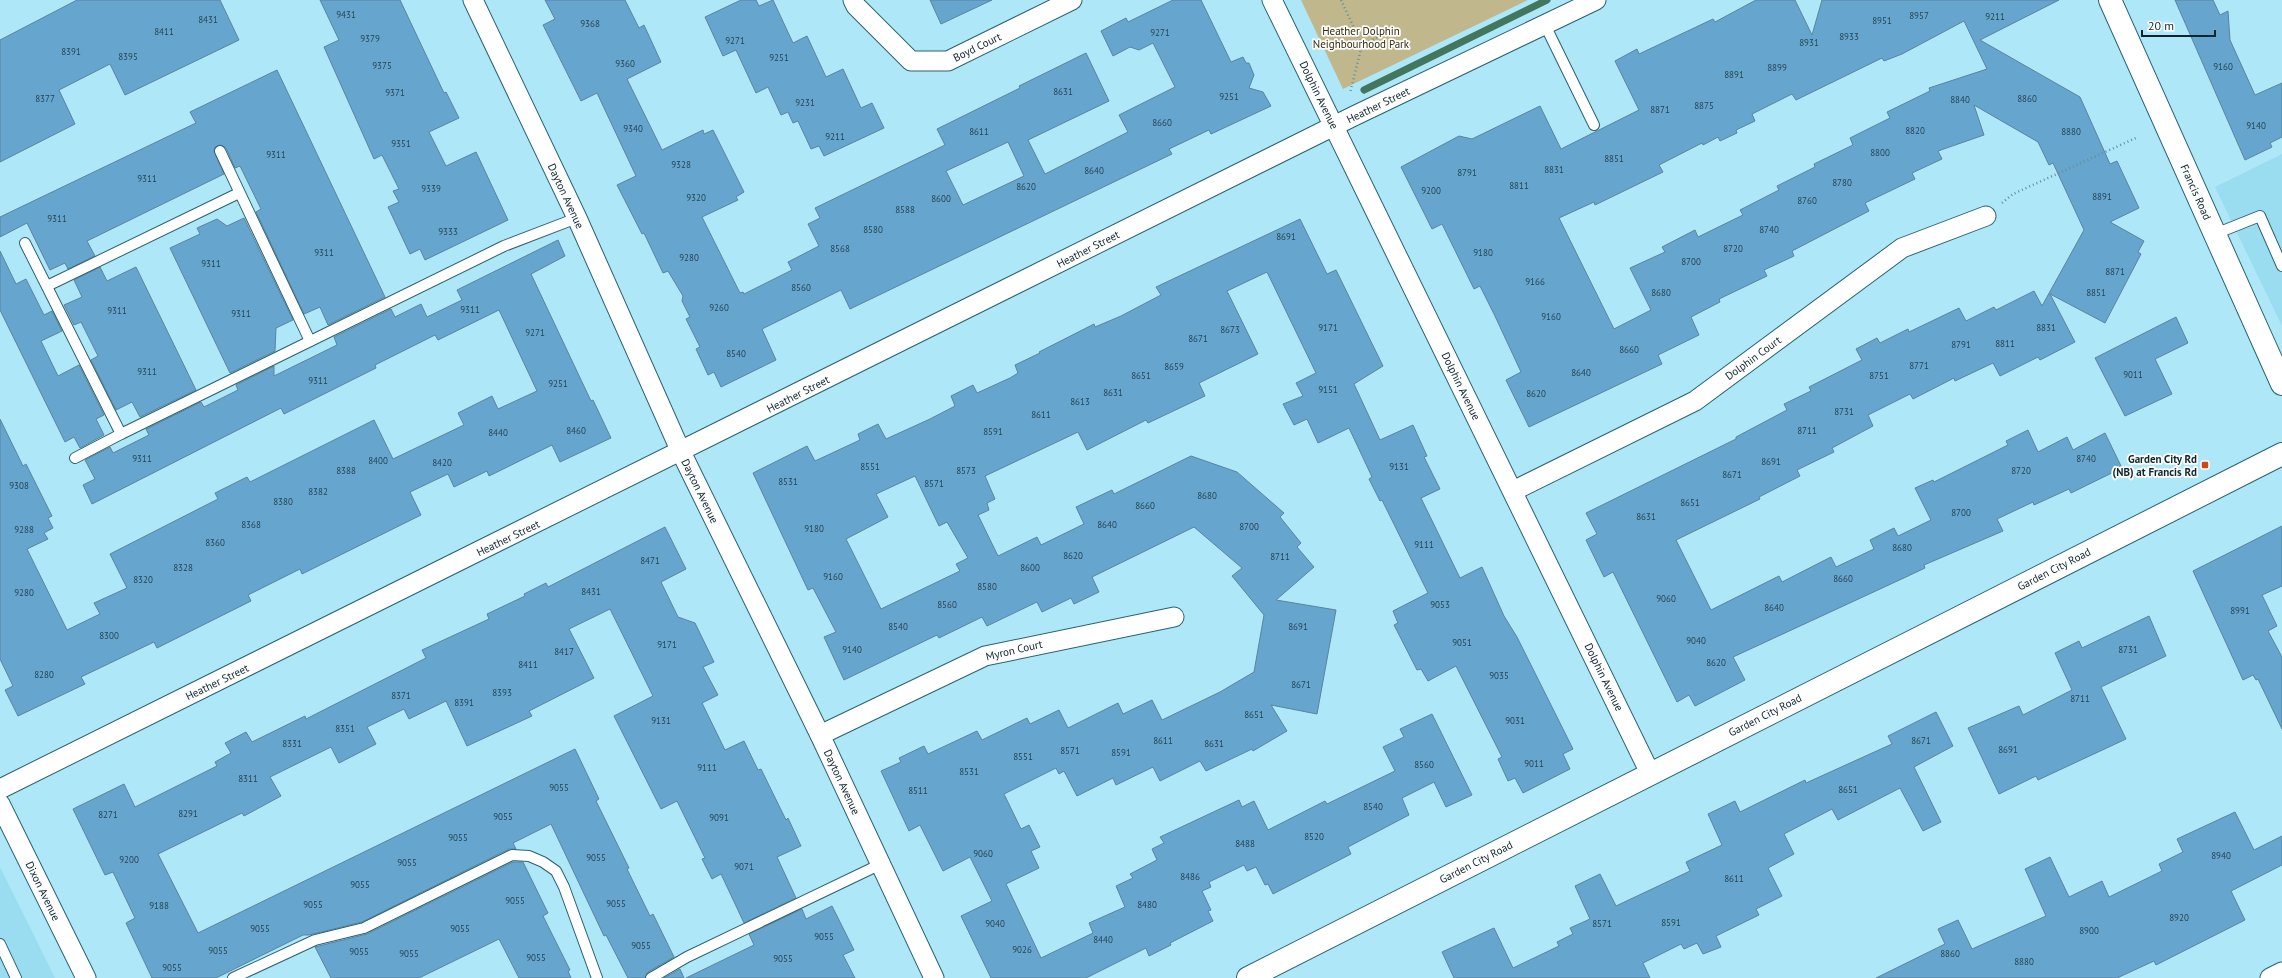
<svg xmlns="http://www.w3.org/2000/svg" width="2282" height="978" font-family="'PT Sans',sans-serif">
<rect width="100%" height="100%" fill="#aee7f7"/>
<g fill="#9addf0">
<path d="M2282,154V326L2215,187Z"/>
<path d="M0,867L55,978H0Z"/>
</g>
<path fill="#c0b78c" d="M1301,0H1528L1343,89Z"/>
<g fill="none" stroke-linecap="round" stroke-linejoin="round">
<path stroke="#42765e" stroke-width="7" d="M1364,90L1547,0"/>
</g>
<g fill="#66a5cd" stroke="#5a849f" fill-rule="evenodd">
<path d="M77,0H220L239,40L125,95L110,64L59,90L75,124L0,162V40Z"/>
<path d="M320,0H400L444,93L446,92L459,118L429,132L446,166L476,152L508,220L425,260L420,249L410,254L388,207L399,202L393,191L399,189L382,155L374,159L324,47L339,40Z"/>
<path d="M545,0H625L639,28L644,25L661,62L627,79L662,150L703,130L704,134L713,130L744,192L736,197L738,200L702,217L740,293L743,292L744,294L792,270L788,262L819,246L808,224L820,218L815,208L945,145L937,129L1020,88L1019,86L1086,53L1109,101L1028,140L1045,174L1128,132L1119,115L1175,87L1153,43L1139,50L1130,47L1113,56L1101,31L1126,18L1128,22L1173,0H1201L1231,62L1243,57L1246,63H1249L1254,75L1249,88L1263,92L1271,106L1211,134L1209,130L1169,149L1172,154L850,309L841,290L762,329L776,360L721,387L714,372L708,375L696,349L700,347L686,319L690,317L682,301L683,296L668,271L663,273L644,233L642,234L617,185L636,176L597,93L581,101L543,25L555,19ZM1008,142L1024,176L963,205L946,171Z"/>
<path d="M741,0H756L759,6L773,0L793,43L807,36L826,77L843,69L861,108L872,103L884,128L824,156L819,146L811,149L798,121L793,123L788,112L781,115L768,87L756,93L736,50L723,56L705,17Z"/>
<path d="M930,0H992L941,24Z"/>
<path d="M1756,0H1795L1812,35L1822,0H2059L1980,40L2080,97L2110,164L2117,161L2139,208L2110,222L2144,241L2138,252L2141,254L2105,323L2050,294L2075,342L2040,360L2038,357L2000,376L1993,363L1955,381L1954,378L1913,399L1910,394L1868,415L1873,426L1832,448L1834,452L1797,470L1800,476L1759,497L1760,499L1676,540L1711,610L1779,576L1782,582L1831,557L1836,567L1874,549L1870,540L1894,528L1898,536L1931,520L1915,488L1933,480L1934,482L2008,445L2006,441L2028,430L2038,452L2067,437L2073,450L2105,433L2122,468L2071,493L2069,489L2034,505L2033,502L1997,519L2003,531L1924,565L1925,568L1906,577L1733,657L1745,680L1695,706L1689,695L1677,702L1613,572L1604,577L1586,540L1597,534L1586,513L1736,439V437L1787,410L1784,404L1811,391L1809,387L1862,360L1856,349L1877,338L1880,343L1908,329L1909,332L1959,308L1966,321L1994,307L1996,310L2034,291L2042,306L2084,230L2053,163L2049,165L2038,142L1974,105L1984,135L1938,151L1942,159L1912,173L1915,179L1865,203L1869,211L1792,251L1794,256L1764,270L1767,276L1719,299L1720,302L1691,317L1699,335L1658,355L1662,364L1529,427L1506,380L1521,372L1494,314L1480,286L1474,289L1442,224L1432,229L1401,167L1459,136L1472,139L1540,106L1561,149L1639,110L1615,61L1637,49L1639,54L1713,19L1715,22ZM1964,21L1987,69L1929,88L1930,91L1887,112L1890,118L1850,138L1853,145L1814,164L1815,167L1777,186L1779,190L1740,210L1743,215L1698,237L1695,230L1662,247L1665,252L1630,268L1651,310L1614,329L1559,218L1594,202L1595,205L1663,172L1659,165L1702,143L1703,145L1718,137L1720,141L1737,133L1736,130L1755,121L1752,114L1792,94L1796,100L1882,58L1884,61L1902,54Z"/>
<path d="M2175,0H2213L2220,15L2228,11L2230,40L2255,95L2282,83V137L2270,143L2272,147L2245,160Z"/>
<path d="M277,70L385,297L328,325L320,307L304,314L256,212L261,209L240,166L235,168L226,148L221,145L215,147L214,151L224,174L87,241L95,256L68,269L65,263L50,270L27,223L0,237V217L196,123L190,112Z"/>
<path d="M244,218L293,320L276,328L275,351L230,373L170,248L200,234L197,228L217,219L227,226Z"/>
<path d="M1300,219L1327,274L1336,270L1383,366L1354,384L1380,440L1413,425L1427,456L1424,457L1440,489L1421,498L1460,578L1482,567L1504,616L1517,637L1573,749L1563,754L1570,769L1523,793L1515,778L1508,781L1498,759L1502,757L1456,666L1428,681L1421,669L1417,670L1394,625L1398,623L1393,611L1428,593L1382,500L1380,501L1369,479L1372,477L1349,428L1318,443L1307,419L1294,425L1283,404L1303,396L1296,383L1316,373L1267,272L1227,291L1258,354L1199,383L1205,396L1148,423L1146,420L1087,450L1078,432L985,476L995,499L987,503L989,510L978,515L998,556L1037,537L1041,545L1084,524L1076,507L1112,490L1114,494L1191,456L1237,472L1284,513L1280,517L1301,543L1297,547L1314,567L1276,600L1336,610L1317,714L1271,705L1287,731L1253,751L1252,749L1206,771L1200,761L1160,781L1153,767L1116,785L1113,778L1077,796L1064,771L1059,774L1056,768L1004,794L1021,829L1029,825L1040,847L1031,851L1039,868L1006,884L1041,958L1093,933L1089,923L1125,907L1116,886L1133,878L1130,874L1157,860L1152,849L1164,843L1160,837L1239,800L1242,807L1254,801L1268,830L1325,801L1327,804L1395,771L1383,747L1404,737L1400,729L1432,714L1472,795L1446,807L1434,782L1402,798L1409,815L1348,847L1351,854L1273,894L1268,884L1265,885L1256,867L1247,871L1244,865L1209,882L1211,887L1202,891L1211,910L1208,911L1213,921L1170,943L1171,945L1149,956L1146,948L1086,978H991L961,916L992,901L970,857L943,871L920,825L909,831L881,771L901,762L899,758L924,746L928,754L977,731L982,740L1027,718L1030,724L1059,710L1068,728L1118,703L1123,714L1152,700L1162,720L1220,692L1254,672L1264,615L1232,576L1242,568L1194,527L1092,577L1099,592L1074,604L1071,598L1042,612L1037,602L987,626L982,617L939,638L937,635L844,680L824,637L836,632L813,588L808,590L753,473L807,446L815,461L860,440L858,434L878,424L886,439L930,419L955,406L951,396L973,385L977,393L1010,378L1018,373L1015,365L1040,353L1039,352L1094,324L1095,327L1121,316L1161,295L1156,287ZM915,476L939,526L947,522L968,558L956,564L960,571L881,609L846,539L888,517L876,494Z"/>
<path d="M558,240L565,256L531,274L591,401L593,400L611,438L560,462L552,445L489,476L487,471L454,487L448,474L410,492L421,515L302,574L300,569L248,595L251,601L157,648L154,642L81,677L85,684L18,716L5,690L13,686L0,659V419L23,466L26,464L52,516L48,518L53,528L44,533L48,539L27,549L67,630L100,614L94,603L127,588L110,554L218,499L215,493L247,477L250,482L374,420L393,459L464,425L458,413L492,396L498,409L537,391L499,310L438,340L435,335L375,365L376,368L284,414L281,408L92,504L83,485L95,479L85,460L110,447L113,453L149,435L146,429L201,402L204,407L238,390L236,385L274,366V376L337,345L334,337L391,309L395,317L421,304L427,317L462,300L457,290Z"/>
<path d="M0,251L16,284L26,279L44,315L52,311L62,331L41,341L58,376L79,365L104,415L96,419L104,435L80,448L74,437L65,442L0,310Z"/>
<path d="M100,267L107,281L136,267L196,390L140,417L132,402L116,410L91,360L98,356L81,322L74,325L64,305L82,297L74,280Z"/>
<path d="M2176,317L2188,343L2155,359L2172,394L2125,416L2095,358Z"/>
<path d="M2282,526V586L2262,595L2277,626L2268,631L2282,657V729L2258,679L2256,680L2253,675L2243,680L2193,571Z"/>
<path d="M665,527L686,569L661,582L678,617L695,623L714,662L703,667L718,695L702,703L725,750L744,741L758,770L761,769L786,820L788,818L801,846L777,857L796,898L744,923L721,874L712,879L702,859L705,858L677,801L661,809L614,716L653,696L610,609L569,629L594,678L529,711L532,716L467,746L446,701L409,719L404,709L367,727L376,744L339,763L331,747L270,777L281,796L244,816L242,813L158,854L198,933L575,749L599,799L596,801L629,868L627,869L650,916L653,914L674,957L648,972L645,978H628L606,935L604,936L551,824L513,843L516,849H509L362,922L309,935H303L216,978H152L126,923L135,918L113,872L105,875L73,809L124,784L135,807L217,766L215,762L231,753L225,743L246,732L252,742L305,716L306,719L426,658L422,650L489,619L487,614L525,596L524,594L546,583L548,587Z"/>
<path d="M2149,616L2166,656L2101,687L2126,739L2038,780L2036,776L1999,794L1968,728L2019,706L2023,715L2072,690L2055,653L2079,641L2082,648Z"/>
<path d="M1936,712L1953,746L1914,767L1941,822L1923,831L1900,788L1838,820L1832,809L1784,834L1794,854L1768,868L1782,896L1756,909L1759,915L1716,936L1721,947L1703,954L1697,943L1684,949L1681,944L1643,963L1650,978H1454L1442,952L1494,928L1513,968L1559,946L1557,942L1573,934L1570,928L1590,919L1575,886L1600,874L1616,906L1690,871L1686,862L1722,845L1708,814L1735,801L1740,812L1805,780L1806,783L1892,744L1888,736Z"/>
<path d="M2235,812L2254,850L2282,836V865L2231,891L2245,920L2156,965L2154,961L2117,978H1876L1945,944L1938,929L1958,920L1972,949L2046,916L2025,869L2050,857L2069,897L2102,881L2109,897L2162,871L2159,864L2183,852L2177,839Z"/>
<path d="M513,862H523L548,913L543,916L570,970L568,971L571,978H519L499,939L419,978H331L315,947L367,934Z"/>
<path d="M832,906L854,950L843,955L855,978H686L754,945L749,934L802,909L806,919Z"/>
<path d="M680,969L684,978H664Z"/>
</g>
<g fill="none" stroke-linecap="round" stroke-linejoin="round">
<defs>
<g id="service">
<path d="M1545,25L1594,125"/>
<path d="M220,151L310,341"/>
<path d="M2215,234L2260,216L2282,266"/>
<path d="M25,243L121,434"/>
<path d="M47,286L239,193"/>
<path d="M75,458L121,434L504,246L577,218"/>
<path d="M0,944L16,978"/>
<path d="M233,978L315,940L364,928L512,855L529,856L543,862L556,871L564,887L597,978"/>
<path d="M651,978L687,957L881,864"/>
</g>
<g id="minor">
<path d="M473,0L577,218L681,452L820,735L934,978"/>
<path d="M853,0L856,6L911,61H948L1072,0"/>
<path d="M1272,0L1650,773"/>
<path d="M1513,491L1695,401L1902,248L1986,216"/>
<path d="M820,735L985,656L1174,617"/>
<path d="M0,789L1354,116L1596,0"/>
<path d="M0,804L86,978"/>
<path d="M2270,978L2282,972"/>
</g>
<g id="tertiary">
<path d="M2110,0L2282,384"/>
<path d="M1248,978L2282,454"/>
</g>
</defs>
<use href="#service" stroke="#2a6270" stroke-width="12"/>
<use href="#minor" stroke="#2a6270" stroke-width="21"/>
<use href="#tertiary" stroke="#2a6270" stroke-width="24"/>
<g stroke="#658f9a" stroke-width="2.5" stroke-dasharray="1 3" stroke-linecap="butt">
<path d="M1341,0L1362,45L1350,93"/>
<path d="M1362,45L1392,30"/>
<path d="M2002,203L2013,194L2138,137"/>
</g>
<use href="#service" stroke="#fff" stroke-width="10"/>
<use href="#minor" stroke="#fff" stroke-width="19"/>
<use href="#tertiary" stroke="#fff" stroke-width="22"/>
</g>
<rect fill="#d04818" stroke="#fdfdfd" stroke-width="1.5" x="2201" y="461" width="8" height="8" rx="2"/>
<g text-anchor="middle" stroke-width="3.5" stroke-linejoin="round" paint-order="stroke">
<g font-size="9" fill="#254654">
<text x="346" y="18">9431</text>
<text x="1919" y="19">8957</text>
<text x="1995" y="20">9211</text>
<text x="208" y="23">8431</text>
<text x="1882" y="24">8951</text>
<text x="590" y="27">9368</text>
<text x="164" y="35">8411</text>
<text x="1160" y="36">9271</text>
<text x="1849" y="40">8933</text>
<text x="370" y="42">9379</text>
<text x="735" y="44">9271</text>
<text x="1809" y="46">8931</text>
<text x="71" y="55">8391</text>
<text x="128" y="60">8395</text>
<text x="779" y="61">9251</text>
<text x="625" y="67">9360</text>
<text x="382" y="69">9375</text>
<text x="2223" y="70">9160</text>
<text x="1777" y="71">8899</text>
<text x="1734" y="78">8891</text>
<text x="1063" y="95">8631</text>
<text x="395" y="96">9371</text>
<text x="1229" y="100">9251</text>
<text x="45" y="102">8377</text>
<text x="2027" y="102">8860</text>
<text x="1960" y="103">8840</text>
<text x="805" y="106">9231</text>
<text x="1704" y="109">8875</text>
<text x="1660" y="113">8871</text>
<text x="1162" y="126">8660</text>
<text x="2256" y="129">9140</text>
<text x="633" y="132">9340</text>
<text x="1915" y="134">8820</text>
<text x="979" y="135">8611</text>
<text x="2071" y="135">8880</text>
<text x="835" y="140">9211</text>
<text x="401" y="147">9351</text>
<text x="1880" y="156">8800</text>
<text x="276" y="158">9311</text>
<text x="1614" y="162">8851</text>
<text x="681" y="168">9328</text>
<text x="1554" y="173">8831</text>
<text x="1094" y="174">8640</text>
<text x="1467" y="176">8791</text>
<text x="147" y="182">9311</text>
<text x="1842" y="186">8780</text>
<text x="1519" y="189">8811</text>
<text x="1026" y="190">8620</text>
<text x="431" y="192">9339</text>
<text x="1431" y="194">9200</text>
<text x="2102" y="200">8891</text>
<text x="696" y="201">9320</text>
<text x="941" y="202">8600</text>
<text x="1807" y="204">8760</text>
<text x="905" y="213">8588</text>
<text x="57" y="222">9311</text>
<text x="873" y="233">8580</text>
<text x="1769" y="233">8740</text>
<text x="448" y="235">9333</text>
<text x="1286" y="240">8691</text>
<text x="840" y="252">8568</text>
<text x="1733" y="252">8720</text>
<text x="324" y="256">9311</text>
<text x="1483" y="256">9180</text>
<text x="689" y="261">9280</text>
<text x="1691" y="265">8700</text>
<text x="211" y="267">9311</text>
<text x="2115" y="275">8871</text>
<text x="1535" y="285">9166</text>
<text x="801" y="291">8560</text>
<text x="1661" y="296">8680</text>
<text x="2096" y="296">8851</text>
<text x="719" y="311">9260</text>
<text x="470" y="313">9311</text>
<text x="117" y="314">9311</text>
<text x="241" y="317">9311</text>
<text x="1551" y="320">9160</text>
<text x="1328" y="331">9171</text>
<text x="2046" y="331">8831</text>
<text x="1230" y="333">8673</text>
<text x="535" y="336">9271</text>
<text x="1198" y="342">8671</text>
<text x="2005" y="347">8811</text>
<text x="1961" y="348">8791</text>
<text x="1629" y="353">8660</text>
<text x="736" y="357">8540</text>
<text x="1919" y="369">8771</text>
<text x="1174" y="370">8659</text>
<text x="147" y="375">9311</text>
<text x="1581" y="376">8640</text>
<text x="2133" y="378">9011</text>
<text x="1141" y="379">8651</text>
<text x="1879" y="379">8751</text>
<text x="318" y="384">9311</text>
<text x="558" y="387">9251</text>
<text x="1328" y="393">9151</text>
<text x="1113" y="396">8631</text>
<text x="1536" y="397">8620</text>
<text x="1080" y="405">8613</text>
<text x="1844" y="415">8731</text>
<text x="1041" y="418">8611</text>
<text x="576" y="434">8460</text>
<text x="1807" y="434">8711</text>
<text x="993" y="435">8591</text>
<text x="498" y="436">8440</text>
<text x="142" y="462">9311</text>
<text x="2086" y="462">8740</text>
<text x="378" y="464">8400</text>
<text x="1771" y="465">8691</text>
<text x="442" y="466">8420</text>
<text x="870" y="470">8551</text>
<text x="1399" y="470">9131</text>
<text x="346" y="474">8388</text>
<text x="966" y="474">8573</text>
<text x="2021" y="474">8720</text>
<text x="1732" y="478">8671</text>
<text x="788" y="485">8531</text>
<text x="934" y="487">8571</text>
<text x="19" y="489">9308</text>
<text x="318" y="495">8382</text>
<text x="1207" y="499">8680</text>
<text x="283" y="505">8380</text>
<text x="1690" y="506">8651</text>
<text x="1145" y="509">8660</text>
<text x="1961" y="516">8700</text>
<text x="1646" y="520">8631</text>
<text x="251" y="528">8368</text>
<text x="1107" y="528">8640</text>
<text x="1249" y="530">8700</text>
<text x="814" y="532">9180</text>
<text x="24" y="533">9288</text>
<text x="215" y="546">8360</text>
<text x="1424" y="548">9111</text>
<text x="1902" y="551">8680</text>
<text x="1073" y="559">8620</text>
<text x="1280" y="560">8711</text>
<text x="650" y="564">8471</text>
<text x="183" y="571">8328</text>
<text x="1030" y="571">8600</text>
<text x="833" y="580">9160</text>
<text x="1843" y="582">8660</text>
<text x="143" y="583">8320</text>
<text x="987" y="590">8580</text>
<text x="591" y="595">8431</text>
<text x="24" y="596">9280</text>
<text x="1666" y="602">9060</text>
<text x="947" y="608">8560</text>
<text x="1440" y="608">9053</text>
<text x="1774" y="611">8640</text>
<text x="2240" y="614">8991</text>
<text x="898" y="630">8540</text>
<text x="1298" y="630">8691</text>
<text x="109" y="639">8300</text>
<text x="1696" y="644">9040</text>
<text x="1462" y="646">9051</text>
<text x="667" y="648">9171</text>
<text x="852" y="653">9140</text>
<text x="2128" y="653">8731</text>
<text x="564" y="655">8417</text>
<text x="1716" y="666">8620</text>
<text x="528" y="668">8411</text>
<text x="44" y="678">8280</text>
<text x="1499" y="679">9035</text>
<text x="1301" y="688">8671</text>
<text x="502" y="696">8393</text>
<text x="401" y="699">8371</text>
<text x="2080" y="702">8711</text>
<text x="464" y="706">8391</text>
<text x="1254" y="718">8651</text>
<text x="661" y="724">9131</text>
<text x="1515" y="724">9031</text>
<text x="345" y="732">8351</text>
<text x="1163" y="744">8611</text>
<text x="1921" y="744">8671</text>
<text x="292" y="747">8331</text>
<text x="1214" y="747">8631</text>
<text x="2008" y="753">8691</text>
<text x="1070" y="754">8571</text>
<text x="1121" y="756">8591</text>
<text x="1023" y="760">8551</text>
<text x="1534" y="767">9011</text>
<text x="1424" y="768">8560</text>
<text x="707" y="771">9111</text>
<text x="969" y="775">8531</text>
<text x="248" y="782">8311</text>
<text x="559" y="791">9055</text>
<text x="1848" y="793">8651</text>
<text x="918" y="794">8511</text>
<text x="1373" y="810">8540</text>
<text x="188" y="817">8291</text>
<text x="108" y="818">8271</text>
<text x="503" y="820">9055</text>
<text x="719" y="821">9091</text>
<text x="1314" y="840">8520</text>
<text x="458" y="841">9055</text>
<text x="1245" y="847">8488</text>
<text x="983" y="857">9060</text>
<text x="2221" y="859">8940</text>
<text x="596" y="861">9055</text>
<text x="129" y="863">9200</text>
<text x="407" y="866">9055</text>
<text x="744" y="870">9071</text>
<text x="1190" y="880">8486</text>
<text x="1734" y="882">8611</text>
<text x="360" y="888">9055</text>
<text x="515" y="904">9055</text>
<text x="616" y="907">9055</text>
<text x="313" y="908">9055</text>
<text x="1147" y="908">8480</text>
<text x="159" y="909">9188</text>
<text x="2179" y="921">8920</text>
<text x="1671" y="926">8591</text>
<text x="995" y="927">9040</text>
<text x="1602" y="927">8571</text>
<text x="260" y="932">9055</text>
<text x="460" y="932">9055</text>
<text x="2089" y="934">8900</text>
<text x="824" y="940">9055</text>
<text x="1103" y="943">8440</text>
<text x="641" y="949">9055</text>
<text x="1022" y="953">9026</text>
<text x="218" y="954">9055</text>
<text x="359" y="955">9055</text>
<text x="409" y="957">9055</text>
<text x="1950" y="957">8860</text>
<text x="536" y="961">9055</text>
<text x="783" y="962">9055</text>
<text x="2024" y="965">8880</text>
<text x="172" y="971">9055</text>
</g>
<g font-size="11" fill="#322c0e" stroke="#fdfdfd">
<text x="1361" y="35">Heather Dolphin<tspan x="1361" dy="13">Neighbourhood Park</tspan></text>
</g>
<g font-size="11" fill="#0f262c" stroke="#fdfdfd">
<text transform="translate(977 47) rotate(-26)" y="4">Boyd Court</text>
<text transform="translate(1319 95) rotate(64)" y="4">Dolphin Avenue</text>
<text transform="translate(1378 105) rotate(-26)" y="4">Heather Street</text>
<text transform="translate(2196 192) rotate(66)" y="4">Francis Road</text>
<text transform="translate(566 196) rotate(65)" y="4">Dayton Avenue</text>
<text transform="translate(1088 249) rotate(-27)" y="4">Heather Street</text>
<text transform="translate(1753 358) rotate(-36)" y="4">Dolphin Court</text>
<text transform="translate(1461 386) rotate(64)" y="4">Dolphin Avenue</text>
<text transform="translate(798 394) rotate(-27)" y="4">Heather Street</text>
<text transform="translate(700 491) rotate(64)" y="4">Dayton Avenue</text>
<text transform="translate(508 538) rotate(-26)" y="4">Heather Street</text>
<text transform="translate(2054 569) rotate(-27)" y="4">Garden City Road</text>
<text transform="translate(1014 650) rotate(-13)" y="4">Myron Court</text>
<text transform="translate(1604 677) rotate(64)" y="4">Dolphin Avenue</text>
<text transform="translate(217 682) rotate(-26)" y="4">Heather Street</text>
<text transform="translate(1765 715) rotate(-27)" y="4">Garden City Road</text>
<text transform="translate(842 782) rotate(65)" y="4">Dayton Avenue</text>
<text transform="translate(1476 862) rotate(-27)" y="4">Garden City Road</text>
<text transform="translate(43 891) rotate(64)" y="4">Dixon Avenue</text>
</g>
<g font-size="11" font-weight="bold" fill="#0f262c" stroke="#fdfdfd" text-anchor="end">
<text x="2197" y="463">Garden City Rd<tspan x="2197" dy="13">(NB) at Francis Rd</tspan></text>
</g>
</g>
<path d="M2142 30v6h73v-6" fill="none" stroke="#0f262c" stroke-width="2"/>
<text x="2148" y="30" font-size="12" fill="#0f262c" stroke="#fdfdfd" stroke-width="3" paint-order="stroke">20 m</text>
</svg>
